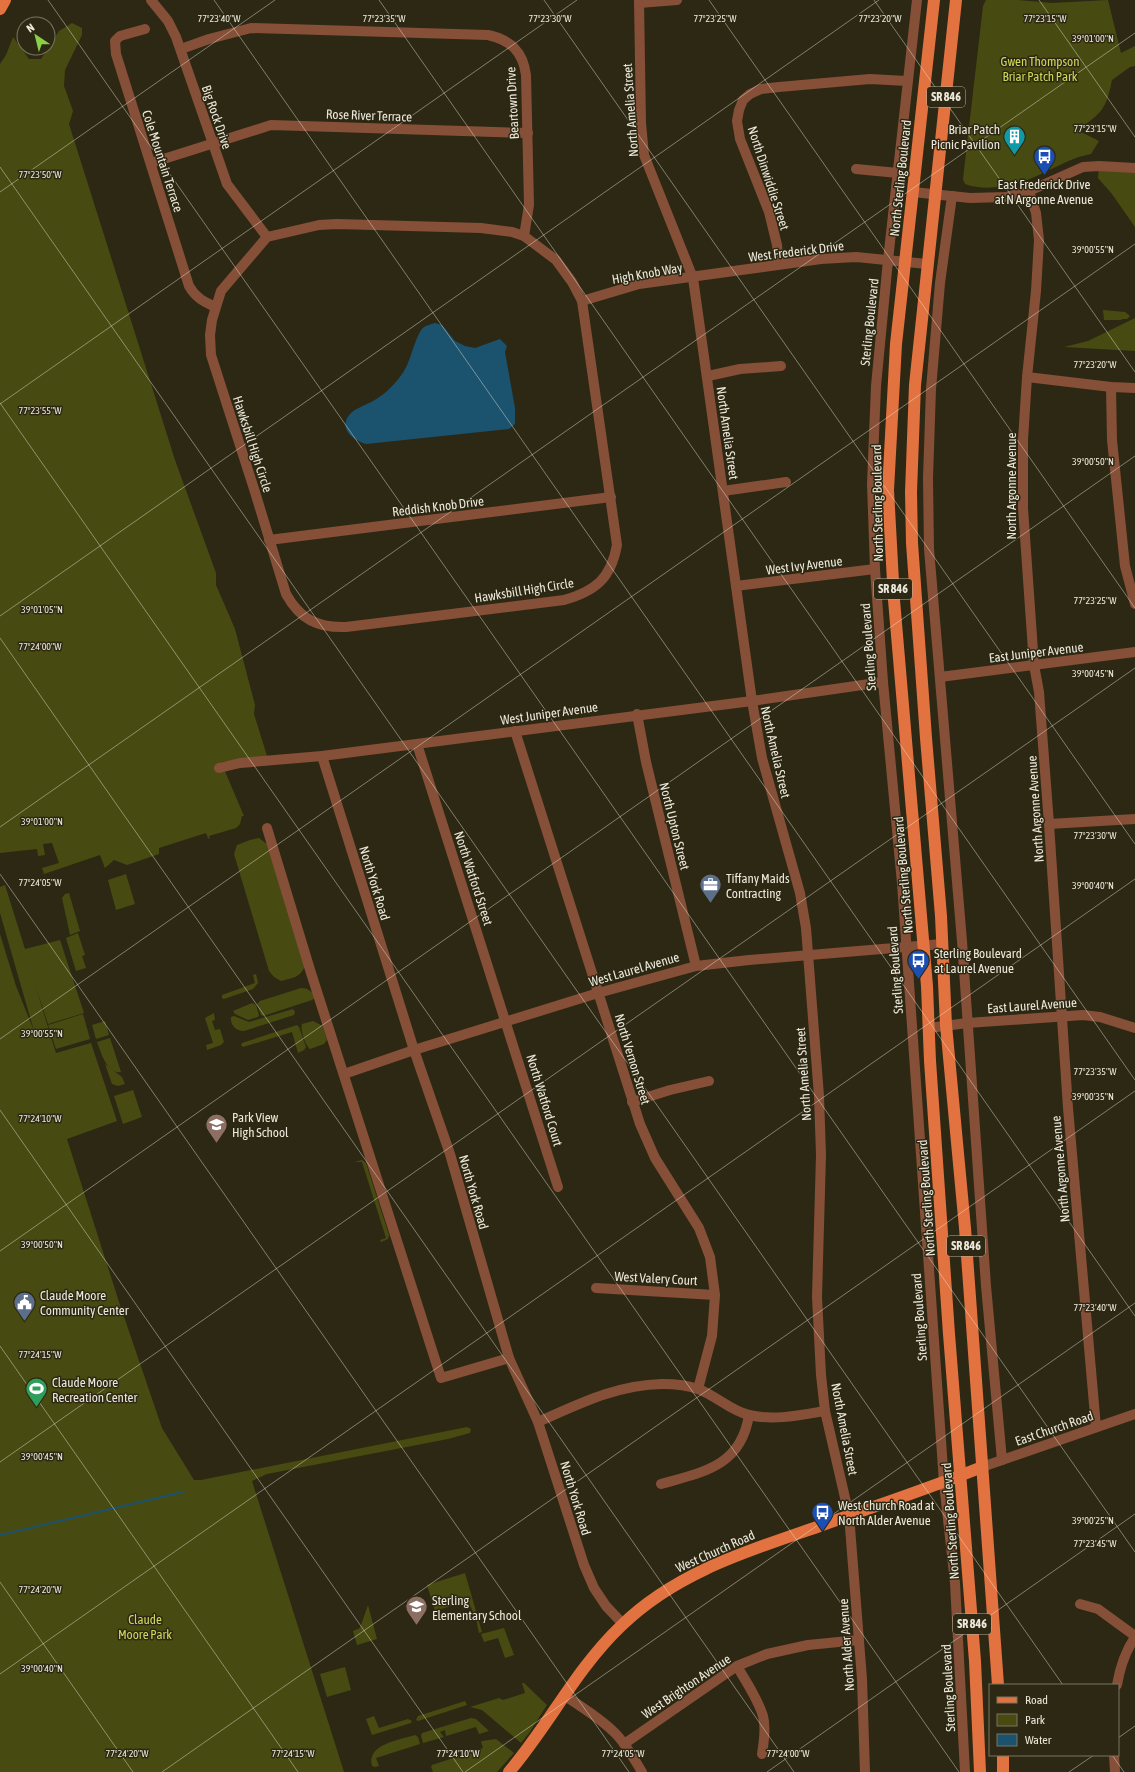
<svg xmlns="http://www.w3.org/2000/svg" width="1135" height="1772" font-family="'Asap Condensed',sans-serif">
<rect width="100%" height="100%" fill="#2d2813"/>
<g fill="#474b11">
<path d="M986,0H1018L1052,3L1108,0L1121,53L1135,46V66L1130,67L1112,80C1106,110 1102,113 1077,130L1099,141L1091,154C1073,157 1059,166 1043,173C1021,184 989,193 965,184L963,179L983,6Z"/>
<path d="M72,23L82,28V35L65,70L64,86L73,111L69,124L175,460L216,573V585L235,629L255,705L254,714L267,756L221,762L244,816H242L240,824L236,828L209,836L210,839L208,838L206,833L159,848V854L127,865L114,860L105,868L100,855L44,874L42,868L59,863L52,843L43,844L45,855L38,856L37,849L0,853V64L6,55L13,37L29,59H41L59,31Z"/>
<path d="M1099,166L1135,168V227L1112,194L1098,178Z"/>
<path d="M1103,310L1125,312L1130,316L1127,319H1122L1121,320H1104Z"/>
<path d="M1135,318V351L1064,347L1088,341Z"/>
<path d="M259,838L267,844L305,966C300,978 292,978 281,981L274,977L269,971L234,854L237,845L250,840Z"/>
<path d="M126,874L135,904L116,910L108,880Z"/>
<path d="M5,885L25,949L60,940L84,1013L48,1024L35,985L56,1053L91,1043L117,1121L67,1139L119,1302L162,1428L194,1480H201L467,1427L471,1429L470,1433L448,1439L267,1474L252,1481L344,1772H0V934L16,986L34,1031L0,913V887Z"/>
<path d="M69,893L80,931L70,935L62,898L65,894Z"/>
<path d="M78,933L85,955L82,956L86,968L76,971L66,938Z"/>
<path d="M256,974L258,983L253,989L224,999L222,998V995L255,983L253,975Z"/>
<path d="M301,988C308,988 312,991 315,998L312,1000L263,1016L261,1015L257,1004L260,1001Z"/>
<path d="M252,1003L256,1005L259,1015L258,1017L248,1020L235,1014L233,1011Z"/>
<path d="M293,1009L295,1012L294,1015L244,1031C236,1031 230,1025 231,1017L234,1016L249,1022Z"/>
<path d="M214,1013L215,1020L212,1021L215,1030L220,1029L224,1042L221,1045L207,1050L206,1045L213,1043L205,1018Z"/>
<path d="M83,1014L90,1039L56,1049L48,1025Z"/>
<path d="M105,1021L109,1035L96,1039L92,1025Z"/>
<path d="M313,1021L323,1026L327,1040L324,1044L310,1049C305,1045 300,1030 302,1024Z"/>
<path d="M297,1025L299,1027L306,1047L304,1050L298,1053L292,1032L243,1047L241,1045L242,1043Z"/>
<path d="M110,1038L121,1072C107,1075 101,1052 97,1042Z"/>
<path d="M105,1064L122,1077L125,1084L118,1086L112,1084Z"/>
<path d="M133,1090L142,1117L123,1124L114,1096Z"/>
<path d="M362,1160L366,1163L389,1235L388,1239L381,1242L380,1240L386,1238L362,1162H355Z"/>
<path d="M465,1573L482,1632L479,1633L476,1619L468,1601L470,1600L435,1611L427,1585Z"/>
<path d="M368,1605L377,1639L357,1645L353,1631L360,1628Z"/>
<path d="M504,1628L514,1655L505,1658L498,1638L484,1642L481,1634Z"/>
<path d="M345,1667L351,1690L327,1697L320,1674Z"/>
<path d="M522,1683H524L547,1705L529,1733L521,1743L482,1710L470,1707L499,1698L503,1700L525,1693Z"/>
<path d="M465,1701L467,1705L418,1721L416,1720L418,1716Z"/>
<path d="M374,1716L379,1728L408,1719L412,1721L411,1723L372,1735L366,1719Z"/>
<path d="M471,1718L476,1719L489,1731L479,1734L476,1727L446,1736L445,1730L440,1732L444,1737L423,1743L421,1736L422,1733Z"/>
<path d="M415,1735L418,1737L420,1744L376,1758L379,1766L375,1767L372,1766C366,1744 400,1740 415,1735Z"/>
<path d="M496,1739L514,1753L497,1772H433L431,1767L432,1765L450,1759V1752L453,1758L483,1748L481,1742L482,1741Z"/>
</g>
<path fill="#1b526d" d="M435,323L442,325L455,341L465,346L475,348L500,339L507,346L505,352L515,408V424L509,429L366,444C352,440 337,427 351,413C355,409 361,407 367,404C381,398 393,387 402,374C411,363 415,334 424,327C427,325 432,324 435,323Z"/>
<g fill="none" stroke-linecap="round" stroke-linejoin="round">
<path stroke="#1b526d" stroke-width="2" d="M0,1535L183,1492"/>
<g stroke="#864f38" stroke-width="10">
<path d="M151,0L168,21L176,37L227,184L267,237"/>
<path d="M639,0L641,123L644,155L693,278L752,701L762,758L800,893L806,928L819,1096L821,1155L817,1297L821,1375L825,1411L849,1515L862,1679L865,1772"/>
<path d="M917,0L888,260L876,386L872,484L875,569L883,682L902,883L944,1483L955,1583L965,1772"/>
<path d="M639,3L677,0"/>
<path d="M145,29L120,36L115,41L116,54L189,286C196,298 203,301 215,307"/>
<path d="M181,49L209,39L251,28L488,35C511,40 523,52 526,75L529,205L524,236"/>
<path d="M151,163L271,125L528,133"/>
<path d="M856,169L898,173"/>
<path d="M1029,191L1036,213L1039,240L1036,291L1027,377L1023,440V508L1034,665L1039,692L1049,824L1068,1108L1096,1427"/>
<path d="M913,192L970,198L1006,197L1029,191L1083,167L1099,166L1135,168"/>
<path d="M952,196L940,283L931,389L928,478L929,549L962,941L986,1286L1002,1460"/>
<path d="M337,224L481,228L512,232L524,236L556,260L572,282L582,301L617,545C611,578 596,591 564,600L346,627C317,628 300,619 286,594L255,492L211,355L210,335L212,320L221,291L267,237L319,225Z"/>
<path d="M779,264L777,245L769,212L740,139L737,121L739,110L743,100L750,94L761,89L779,87L870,79L907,81"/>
<path d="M582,301L639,284L821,259L856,257L927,264"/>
<path d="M708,376L740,369L781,366"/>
<path d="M1027,377L1111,387L1135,388"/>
<path d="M1111,387L1112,440L1125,566L1135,604"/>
<path d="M723,491L786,482"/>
<path d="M269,540L611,497"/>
<path d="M736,586L875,569"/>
<path d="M940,677L1135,652"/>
<path d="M637,714L646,762L696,966"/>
<path d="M515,731L640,1124L655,1158L699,1228L710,1257L715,1295L712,1336L698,1389"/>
<path d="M417,744L558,1187"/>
<path d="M322,756L414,1050L450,1154L509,1358L538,1422L584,1565L594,1588L606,1606L623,1624"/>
<path d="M219,768L240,763L322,756L752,701L883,682"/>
<path d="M1049,824L1135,819"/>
<path d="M267,828L311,973L441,1378L509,1358"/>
<path d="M929,1028L967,1023L1083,1015L1100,1017L1135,1028"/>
<path d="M344,1074L414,1050L598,993L696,966L749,960L942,944"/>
<path d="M632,1102L670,1090L709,1081"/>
<path d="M596,1288L715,1295"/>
<path d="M538,1422C579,1404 616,1385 662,1384C673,1384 687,1385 698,1389C715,1395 731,1411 749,1415C774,1421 801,1415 825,1411"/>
<path d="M982,1467L1135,1414"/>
<path d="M661,1484C704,1472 741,1466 749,1415"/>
<path d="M1080,1604L1098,1609L1135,1636"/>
<path d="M737,1666C746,1682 758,1699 763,1716C766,1727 764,1742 762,1754"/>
<path d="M1117,1685C1120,1667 1125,1652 1135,1637"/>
<path d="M565,1696C582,1707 600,1718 615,1733C626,1744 634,1759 642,1772"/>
<path d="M624,1744L737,1666L767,1654L808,1645L859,1640"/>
<path d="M1114,1755L1115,1772"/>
</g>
<g stroke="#e27240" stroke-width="12">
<path d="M934,0L896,344L888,490L894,600L927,986L930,1061L949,1334L975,1661L980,1772"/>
<path d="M956,0L915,385L911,492L912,543L926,738L941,916L946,1025L965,1228L998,1685"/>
<path d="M0,9L5,0"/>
<path d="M1003,1755V1772"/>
<path d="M509,1772C549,1725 576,1669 621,1626C675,1573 747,1551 817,1527C872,1507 928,1489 982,1467"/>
</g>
</g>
<path fill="none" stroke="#ece9dc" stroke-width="1" stroke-opacity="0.45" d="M48,0L1135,1552M214,0L1135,1316M379,0L1135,1080M544,0L1135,844M709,0L1135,608M874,0L1135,372M1039,0L1135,137M0,167L1063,1685M0,192L275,0M0,403L959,1772M0,404L577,0M0,616L879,0M0,638L794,1772M0,827L1135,33M0,874L629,1772M0,1039L1135,244M0,1110L463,1772M0,1251L1135,456M0,1346L298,1772M0,1462L1135,668M0,1582L133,1772M0,1674L1135,879M1118,1738L1135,1726M1112,1755L1124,1772M162,1772L1135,1091M465,1772L1135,1303M767,1772L1135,1514M1069,1772L1094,1755"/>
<defs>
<symbol id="building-pin" viewBox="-11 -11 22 30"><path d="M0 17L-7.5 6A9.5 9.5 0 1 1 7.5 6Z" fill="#0f9aa8" stroke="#2d2813"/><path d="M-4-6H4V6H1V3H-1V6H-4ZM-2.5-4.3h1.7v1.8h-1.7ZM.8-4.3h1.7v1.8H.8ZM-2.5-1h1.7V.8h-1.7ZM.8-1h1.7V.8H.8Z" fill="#fff"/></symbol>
<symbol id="bus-pin" viewBox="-11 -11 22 30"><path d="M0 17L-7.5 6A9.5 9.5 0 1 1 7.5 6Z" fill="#1a4fb4" stroke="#2d2813"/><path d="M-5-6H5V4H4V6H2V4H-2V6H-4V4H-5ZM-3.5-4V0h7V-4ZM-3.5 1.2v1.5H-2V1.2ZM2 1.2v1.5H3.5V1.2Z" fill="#fff"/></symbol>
<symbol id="office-pin" viewBox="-11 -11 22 30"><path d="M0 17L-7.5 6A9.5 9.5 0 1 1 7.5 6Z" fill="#5c6f8a" stroke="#2d2813"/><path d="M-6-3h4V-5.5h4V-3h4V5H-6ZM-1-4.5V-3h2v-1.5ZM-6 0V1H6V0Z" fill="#fff"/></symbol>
<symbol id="school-pin" viewBox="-11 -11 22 30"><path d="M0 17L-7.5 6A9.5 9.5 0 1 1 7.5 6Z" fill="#8d6e63" stroke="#2d2813"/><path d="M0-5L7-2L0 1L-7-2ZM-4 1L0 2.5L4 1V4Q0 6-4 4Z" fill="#fff"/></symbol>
<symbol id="civic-pin" viewBox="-11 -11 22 30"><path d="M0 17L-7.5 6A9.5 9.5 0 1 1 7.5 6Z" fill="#5c6f8a" stroke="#2d2813"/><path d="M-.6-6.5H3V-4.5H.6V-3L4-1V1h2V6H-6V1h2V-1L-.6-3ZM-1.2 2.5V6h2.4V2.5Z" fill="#fff"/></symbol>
<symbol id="stadium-pin" viewBox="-11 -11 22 30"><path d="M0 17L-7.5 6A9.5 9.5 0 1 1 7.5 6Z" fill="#2e9e5b" stroke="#2d2813"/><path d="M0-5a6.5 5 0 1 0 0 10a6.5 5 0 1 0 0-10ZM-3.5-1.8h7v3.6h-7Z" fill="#fff"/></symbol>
</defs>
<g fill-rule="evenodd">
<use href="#building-pin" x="1002" y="124" width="25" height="34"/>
<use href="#bus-pin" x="1032" y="144" width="25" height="34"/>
<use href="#office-pin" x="698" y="872" width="25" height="34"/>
<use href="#bus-pin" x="906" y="948" width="25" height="34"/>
<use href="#school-pin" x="204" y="1112" width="25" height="34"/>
<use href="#civic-pin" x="12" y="1290" width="25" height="34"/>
<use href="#stadium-pin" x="24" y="1376" width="25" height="34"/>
<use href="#bus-pin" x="810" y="1500" width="25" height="34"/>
<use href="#school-pin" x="404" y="1594" width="25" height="34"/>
</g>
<g text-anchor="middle" stroke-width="3" stroke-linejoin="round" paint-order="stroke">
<g fill="#2d2813" stroke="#b3afa0" stroke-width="1">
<rect x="927" y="87" width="38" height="20" rx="3"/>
<rect x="874" y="579" width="38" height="20" rx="3"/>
<rect x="947" y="1236" width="38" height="20" rx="3"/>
<rect x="953" y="1614" width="38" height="20" rx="3"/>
</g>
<g font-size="12" font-weight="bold" fill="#ece9dc">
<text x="946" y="101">SR 846</text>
<text x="893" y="593">SR 846</text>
<text x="966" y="1250">SR 846</text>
<text x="972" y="1628">SR 846</text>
</g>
<g font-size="13" fill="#cfd958" stroke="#2d2813">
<text x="1040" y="66">Gwen Thompson<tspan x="1040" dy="15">Briar Patch Park</tspan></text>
<text x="145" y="1624">Claude<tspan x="145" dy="15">Moore Park</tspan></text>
</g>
<g font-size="13" fill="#ece9dc" stroke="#2d2813">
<text transform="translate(512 103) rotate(-93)" y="5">Beartown Drive</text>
<text transform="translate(630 110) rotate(-94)" y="5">North Amelia Street</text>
<text transform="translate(369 115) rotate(2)" y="5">Rose River Terrace</text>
<text transform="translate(217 117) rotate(71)" y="5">Big Rock Drive</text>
<text transform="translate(163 161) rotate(72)" y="5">Cole Mountain Terrace</text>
<text transform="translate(769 178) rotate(72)" y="5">North Dinwiddie Street</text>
<text transform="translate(900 178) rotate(-84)" y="5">North Sterling Boulevard</text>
<text transform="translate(796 251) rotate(-7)" y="5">West Frederick Drive</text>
<text transform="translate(647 273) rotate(-10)" y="5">High Knob Way</text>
<text transform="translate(869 322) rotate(-84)" y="5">Sterling Boulevard</text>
<text transform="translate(728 433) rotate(82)" y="5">North Amelia Street</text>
<text transform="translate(253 444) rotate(72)" y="5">Hawksbill High Circle</text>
<text transform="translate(1011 486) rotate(-90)" y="5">North Argonne Avenue</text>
<text transform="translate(877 503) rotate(-91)" y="5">North Sterling Boulevard</text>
<text transform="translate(438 506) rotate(-7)" y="5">Reddish Knob Drive</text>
<text transform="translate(804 565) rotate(-7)" y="5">West Ivy Avenue</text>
<text transform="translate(524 590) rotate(-9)" y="5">Hawksbill High Circle</text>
<text transform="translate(868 647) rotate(-94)" y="5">Sterling Boulevard</text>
<text transform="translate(1036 652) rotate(-7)" y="5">East Juniper Avenue</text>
<text transform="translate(549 713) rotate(-8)" y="5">West Juniper Avenue</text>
<text transform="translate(776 752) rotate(77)" y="5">North Amelia Street</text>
<text transform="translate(1035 809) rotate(-94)" y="5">North Argonne Avenue</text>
<text transform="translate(675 826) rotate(76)" y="5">North Upton Street</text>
<text transform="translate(903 875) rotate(-95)" y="5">North Sterling Boulevard</text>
<text transform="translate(474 878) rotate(72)" y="5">North Watford Street</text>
<text transform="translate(375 883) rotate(73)" y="5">North York Road</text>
<text transform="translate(634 969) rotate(-16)" y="5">West Laurel Avenue</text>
<text transform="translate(895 970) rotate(-94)" y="5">Sterling Boulevard</text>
<text transform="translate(1032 1005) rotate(-4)" y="5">East Laurel Avenue</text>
<text transform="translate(633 1059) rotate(73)" y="5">North Vernon Street</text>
<text transform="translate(803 1074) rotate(-94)" y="5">North Amelia Street</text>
<text transform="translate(545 1100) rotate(73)" y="5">North Watford Court</text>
<text transform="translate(1060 1169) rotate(-95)" y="5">North Argonne Avenue</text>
<text transform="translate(474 1192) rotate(74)" y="5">North York Road</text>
<text transform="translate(926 1198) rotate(-94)" y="5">North Sterling Boulevard</text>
<text transform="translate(656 1278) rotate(3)" y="5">West Valery Court</text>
<text transform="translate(919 1317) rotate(-94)" y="5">Sterling Boulevard</text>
<text transform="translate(1054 1428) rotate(-19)" y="5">East Church Road</text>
<text transform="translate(845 1429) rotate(79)" y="5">North Amelia Street</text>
<text transform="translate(576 1498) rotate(73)" y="5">North York Road</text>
<text transform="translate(950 1521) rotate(-94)" y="5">North Sterling Boulevard</text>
<text transform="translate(715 1551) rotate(-24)" y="5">West Church Road</text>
<text transform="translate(846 1645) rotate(-94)" y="5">North Alder Avenue</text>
<text transform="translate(686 1686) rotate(-34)" y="5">West Brighton Avenue</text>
<text transform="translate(948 1688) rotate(-93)" y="5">Sterling Boulevard</text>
</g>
<g font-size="13" fill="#ece9dc" stroke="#2d2813" text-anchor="start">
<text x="1000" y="134" text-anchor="end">Briar Patch<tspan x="1000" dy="15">Picnic Pavilion</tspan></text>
<text x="1044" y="189" text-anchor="middle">East Frederick Drive<tspan x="1044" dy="15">at N Argonne Avenue</tspan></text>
<text x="726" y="883">Tiffany Maids<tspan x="726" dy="15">Contracting</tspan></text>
<text x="934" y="958">Sterling Boulevard<tspan x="934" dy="15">at Laurel Avenue</tspan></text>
<text x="232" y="1122">Park View<tspan x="232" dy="15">High School</tspan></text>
<text x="40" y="1300">Claude Moore<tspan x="40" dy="15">Community Center</tspan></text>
<text x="52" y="1387">Claude Moore<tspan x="52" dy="15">Recreation Center</tspan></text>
<text x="838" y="1510">West Church Road at<tspan x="838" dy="15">North Alder Avenue</tspan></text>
<text x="432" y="1605">Sterling<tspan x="432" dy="15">Elementary School</tspan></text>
</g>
</g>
<g font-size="10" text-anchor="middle" fill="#ece9dc" stroke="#2d2813" stroke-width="3" stroke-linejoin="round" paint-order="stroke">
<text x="384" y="22">77°23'35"W</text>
<text x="1045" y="22">77°23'15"W</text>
<text x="219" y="22">77°23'40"W</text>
<text x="550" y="22">77°23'30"W</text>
<text x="715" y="22">77°23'25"W</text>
<text x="880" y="22">77°23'20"W</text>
<text x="1093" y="42">39°01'00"N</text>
<text x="1095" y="132">77°23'15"W</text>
<text x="40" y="178">77°23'50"W</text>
<text x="1093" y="253">39°00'55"N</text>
<text x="1095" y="368">77°23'20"W</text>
<text x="40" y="414">77°23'55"W</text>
<text x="1093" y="465">39°00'50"N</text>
<text x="1095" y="604">77°23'25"W</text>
<text x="42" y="613">39°01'05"N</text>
<text x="40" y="650">77°24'00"W</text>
<text x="1093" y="677">39°00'45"N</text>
<text x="42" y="825">39°01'00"N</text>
<text x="1095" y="839">77°23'30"W</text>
<text x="40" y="886">77°24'05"W</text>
<text x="1093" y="889">39°00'40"N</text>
<text x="42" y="1037">39°00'55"N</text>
<text x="1095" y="1075">77°23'35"W</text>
<text x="1093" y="1100">39°00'35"N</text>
<text x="40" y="1122">77°24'10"W</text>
<text x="42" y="1248">39°00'50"N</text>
<text x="1095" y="1311">77°23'40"W</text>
<text x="40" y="1358">77°24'15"W</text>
<text x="42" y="1460">39°00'45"N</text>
<text x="1093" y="1524">39°00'25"N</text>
<text x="1095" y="1547">77°23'45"W</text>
<text x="40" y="1593">77°24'20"W</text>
<text x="42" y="1672">39°00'40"N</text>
<text x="127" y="1757">77°24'20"W</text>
<text x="293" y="1757">77°24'15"W</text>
<text x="458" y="1757">77°24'10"W</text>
<text x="623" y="1757">77°24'05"W</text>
<text x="788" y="1757">77°24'00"W</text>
</g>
<rect x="989" y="1684" width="130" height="72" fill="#2d2813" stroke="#797563"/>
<rect x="997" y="1697" width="20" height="6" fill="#e27240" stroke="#797563"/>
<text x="1025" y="1704" font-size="12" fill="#ece9dc">Road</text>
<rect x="997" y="1714" width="20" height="12" fill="#474b11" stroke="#797563"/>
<text x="1025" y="1724" font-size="12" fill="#ece9dc">Park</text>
<rect x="997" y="1734" width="20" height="12" fill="#1b526d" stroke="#797563"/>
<text x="1025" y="1744" font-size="12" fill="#ece9dc">Water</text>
<g transform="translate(36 36) rotate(325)"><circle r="19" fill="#2d2813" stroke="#797563"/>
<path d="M0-3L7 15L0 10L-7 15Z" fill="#89cf48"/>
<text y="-6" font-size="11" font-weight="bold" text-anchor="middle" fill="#ece9dc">N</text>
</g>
</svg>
